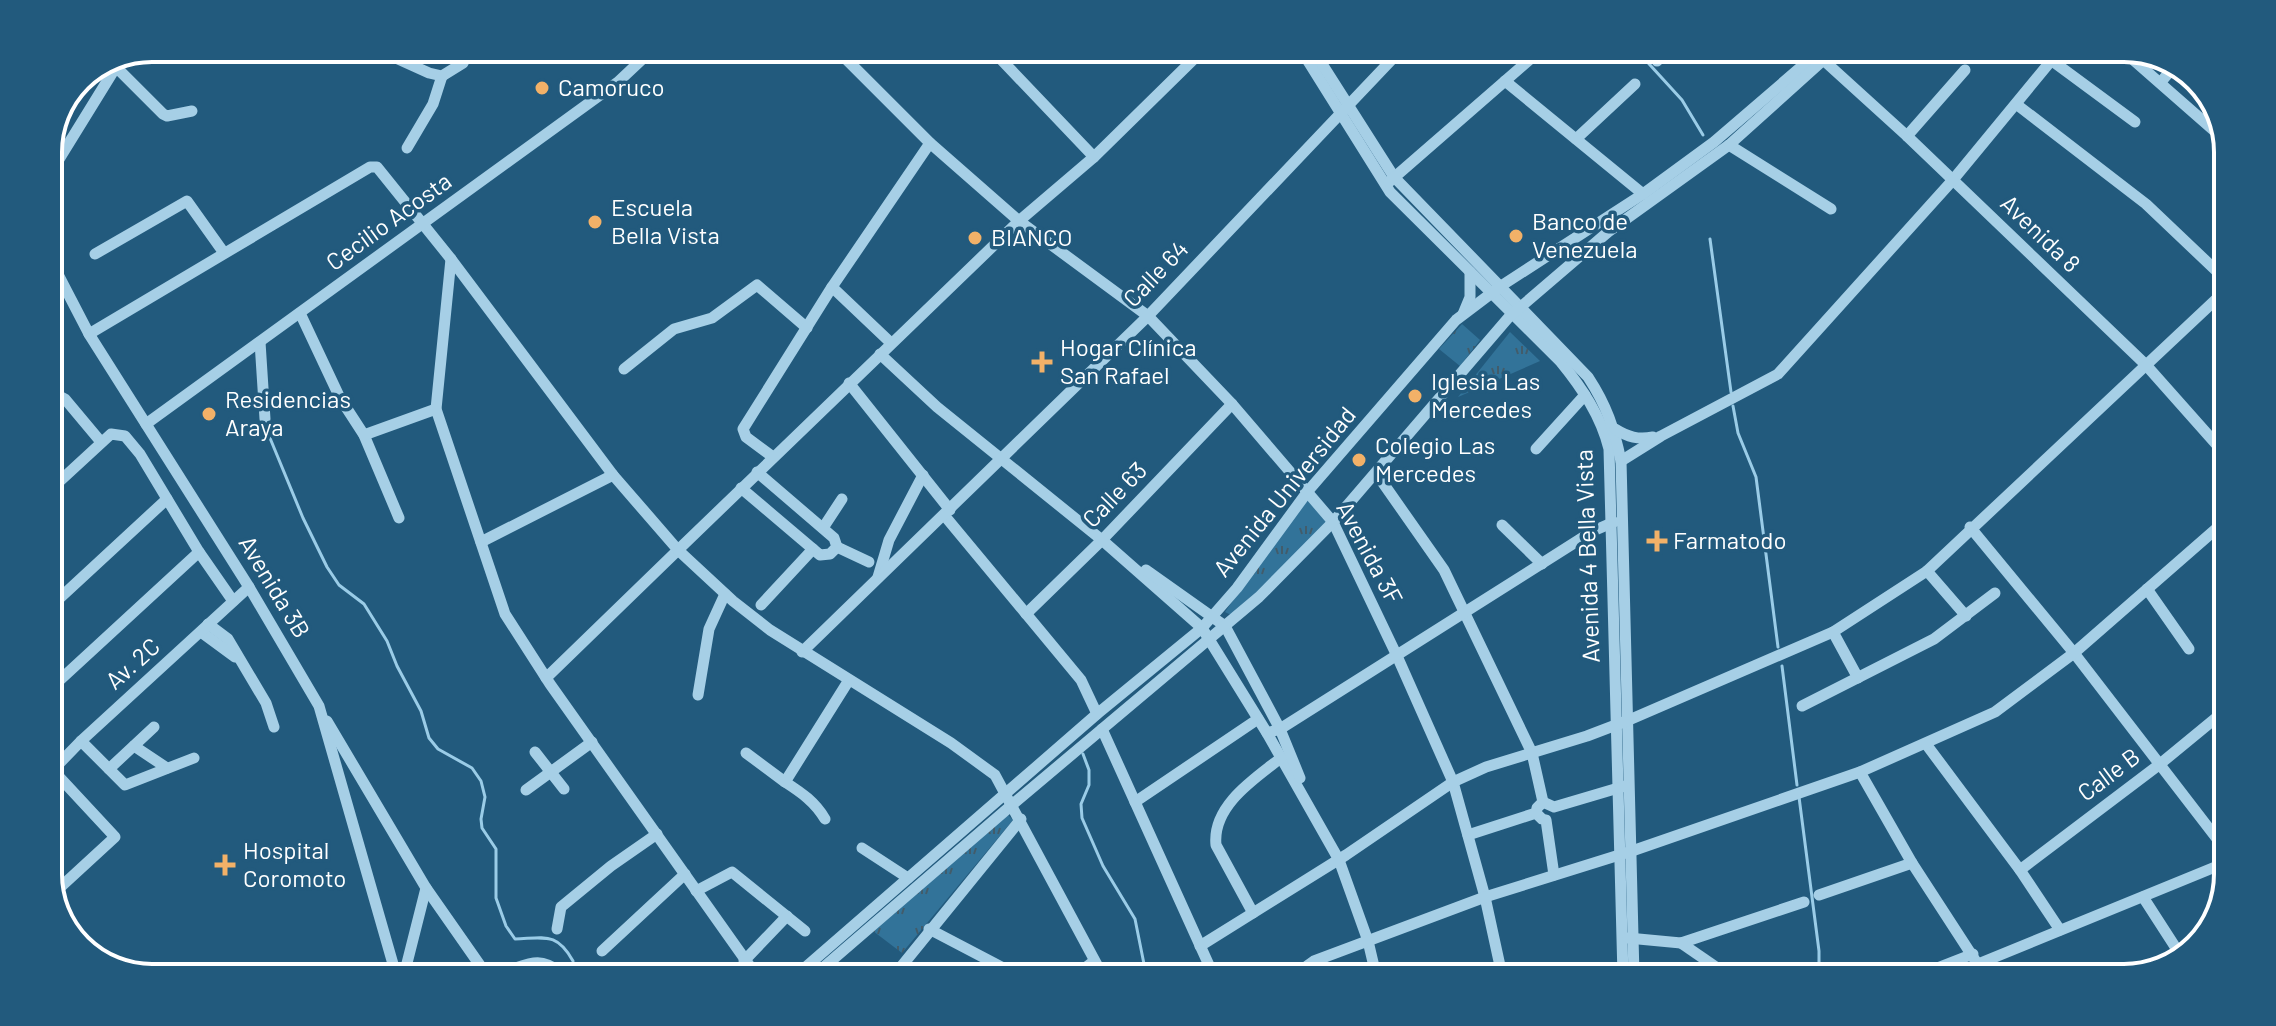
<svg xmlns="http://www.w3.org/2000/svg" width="2276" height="1026" font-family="Barlow,sans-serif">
<defs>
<pattern id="park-tufts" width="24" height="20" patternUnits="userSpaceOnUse" patternTransform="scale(2)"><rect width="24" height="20" fill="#327399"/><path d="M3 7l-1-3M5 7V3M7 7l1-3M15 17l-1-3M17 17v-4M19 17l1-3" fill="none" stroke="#425c6b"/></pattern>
</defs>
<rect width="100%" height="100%" fill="#225a7d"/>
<g fill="url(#park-tufts)">
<path d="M1462,324L1480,340L1460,366L1439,349Z"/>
<path d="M1510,332L1540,361L1458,397Z"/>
<path d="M1308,491L1333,522L1233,616L1225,612Z"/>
<path d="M1008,815L1013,820L902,953L873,931Z"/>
</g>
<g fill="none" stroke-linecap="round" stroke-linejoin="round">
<g stroke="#9acce7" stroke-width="3">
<path d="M1640,54L1682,100L1703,135"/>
<path d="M1710,239L1731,392"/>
<path d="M1733,406L1738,433L1756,477L1778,647"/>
<path d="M265,426L303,518L327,567L339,585L364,604L387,641L397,666L421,711L429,738L438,749L472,768L481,781L485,797L481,819L482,828L496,849V898L506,926L515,939C545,938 557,932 573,961"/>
<path d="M1782,666L1797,785"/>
<path d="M1083,754L1089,770V785L1081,804L1082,818L1103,866L1135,919L1146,974"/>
<path d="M1799,797L1819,951V977"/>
</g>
<g stroke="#a6cfe6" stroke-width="11">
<path d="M376,49L429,73L442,76L463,63L470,49"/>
<path d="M838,51L930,143L1019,221L1148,316L1232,404L1333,522L1397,656L1453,782L1485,897L1502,975"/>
<path d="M993,51L1094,157"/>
<path d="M1303,53L1390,192L1560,361C1582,388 1601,416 1609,449L1623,976"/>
<path d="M1315,53L1394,177L1588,377C1607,406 1614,428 1621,461L1634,976"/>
<path d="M2129,56L2226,141"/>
<path d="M1820,57L1907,136L2146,365L2225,454"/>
<path d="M2051,60L2135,122"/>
<path d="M1657,61L1664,54"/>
<path d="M113,64L163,114L167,116L192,111"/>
<path d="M1505,81L1643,194"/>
<path d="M2161,82L2175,65"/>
<path d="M2016,104L2146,204L2226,280"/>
<path d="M1907,136L1965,70"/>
<path d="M1576,139L1635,84"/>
<path d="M1729,145L1831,209"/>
<path d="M407,148L433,104L442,76"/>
<path d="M48,177L119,62"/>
<path d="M1389,182L1536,54"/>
<path d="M95,254L187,201L224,253"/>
<path d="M48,255L89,334L249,587L319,706L395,971"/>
<path d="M451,259L436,409L505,614L550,684L754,972"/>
<path d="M832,287L891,343"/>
<path d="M300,313L340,398L364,435L399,518"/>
<path d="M1463,314L1470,297V272"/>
<path d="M89,334L370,167H377L451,259L613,475L678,550L546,678"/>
<path d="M260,342L265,419"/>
<path d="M880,354L937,407L1102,540L1202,628L1267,733L1339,860L1368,941L1376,975"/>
<path d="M624,369L674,329L712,318L757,285L807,328"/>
<path d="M849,383L950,510"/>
<path d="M48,390L65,399L101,442"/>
<path d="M146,424L618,82L652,50"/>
<path d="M1615,429C1628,437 1638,440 1653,437"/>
<path d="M364,435L436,409"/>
<path d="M1536,449L1585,395"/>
<path d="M773,457L746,437L743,429L832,287L930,143"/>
<path d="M1621,461L1661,436L1778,374L1952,181L2055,56"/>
<path d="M1376,473L1444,570L1532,753L1543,802L1537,808L1536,813L1468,835"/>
<path d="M741,488L820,555L830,554L837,547L834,538L757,472"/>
<path d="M48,492L111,434L125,436L140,454L199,552L233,601"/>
<path d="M944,515L1081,680L1097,714"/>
<path d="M1502,525L1542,564"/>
<path d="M1970,527L2074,653L2221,844"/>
<path d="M823,528L842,499"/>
<path d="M481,542L613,475"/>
<path d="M837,547L869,562"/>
<path d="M1146,570L1225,626L1280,729L1300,778"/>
<path d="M1927,571L1966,616"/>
<path d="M878,577L889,540L923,475"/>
<path d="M2147,589L2189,649"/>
<path d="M761,605L813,549"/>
<path d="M48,609L167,499"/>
<path d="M1026,614L1102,540L1232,404"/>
<path d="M208,624L228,639L266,703L274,727"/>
<path d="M201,632L235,657"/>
<path d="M1833,632L1858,678"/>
<path d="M802,652L1148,316L1398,53"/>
<path d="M48,691L199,552"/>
<path d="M698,695L709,629L725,594"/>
<path d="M1802,706L1934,639L1995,593"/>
<path d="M327,721L426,888L405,971"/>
<path d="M1102,729L1213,974"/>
<path d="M1267,733L1280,729L1593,531L1614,522"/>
<path d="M81,741L125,785L194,758"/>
<path d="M1926,744L2020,870L2060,930"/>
<path d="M134,746L167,768"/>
<path d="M535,752L564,789"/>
<path d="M746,753L785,782"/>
<path d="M49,766L115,837L53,894"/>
<path d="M109,769L154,727"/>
<path d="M1860,772L1912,863L1986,977"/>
<path d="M48,775L81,741L249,587"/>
<path d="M526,790L592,742"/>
<path d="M1135,802L1258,719"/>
<path d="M1543,802L1554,807L1625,786"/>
<path d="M1536,813L1542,819L1546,820L1554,875"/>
<path d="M825,819C815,802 802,793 785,782L849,680"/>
<path d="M862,848L908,878"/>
<path d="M2020,870L2160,764L2222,713"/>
<path d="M426,888L484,971"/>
<path d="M696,891L732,872L805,931"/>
<path d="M1819,895L1912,863"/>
<path d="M2143,897L2183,959"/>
<path d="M1253,913L1216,845C1212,806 1254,779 1281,758"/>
<path d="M557,929L561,907L611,866L657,834"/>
<path d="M929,929L1015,974"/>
<path d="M1628,938L1681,943L1804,902"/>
<path d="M1681,943L1729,976"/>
<path d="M1200,946L1346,855L1453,782L1486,767L1587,736L1629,720L1833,632L1927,571L2226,290"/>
<path d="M602,951L685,874"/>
<path d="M744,961L787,916"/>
<path d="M1978,964L2220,865"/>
<path d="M506,971C529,964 539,956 560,972"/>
<path d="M799,973L1097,714L1202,628L1237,588L1308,491L1456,320L1501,286L1643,194L1714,142L1815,55"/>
<path d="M817,973L1013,804L1259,597L1333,522L1509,317L1608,232L1729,145L1829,55"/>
<path d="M896,973L1021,819"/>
<path d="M1077,974L1094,961"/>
<path d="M1102,974L995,775L951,743L770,630L733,601L678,550L1019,221L1094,157L1201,52"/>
<path d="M1308,975L1307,966L1314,961L1485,897L1632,851L1860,772L1995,712L2074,653L2224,522"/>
<path d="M1914,977L1973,954"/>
</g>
</g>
<g fill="#f2b168" stroke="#225a7d" stroke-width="3">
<circle cx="542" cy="88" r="8"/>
<circle cx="595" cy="222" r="8"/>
<circle cx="1516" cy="236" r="8"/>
<circle cx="975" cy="238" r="8"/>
<path d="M1038 350h8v8h8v8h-8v8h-8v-8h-8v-8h8z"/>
<circle cx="1415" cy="396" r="8"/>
<circle cx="209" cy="414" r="8"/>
<circle cx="1359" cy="460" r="8"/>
<path d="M1653 529h8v8h8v8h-8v8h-8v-8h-8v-8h8z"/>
<path d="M221 853h8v8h8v8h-8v8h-8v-8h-8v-8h8z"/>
</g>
<g text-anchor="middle" stroke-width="7" stroke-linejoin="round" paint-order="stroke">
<g font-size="24" fill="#fff" stroke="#225a7d" text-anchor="start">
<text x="558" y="96">Camoruco</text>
<text x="611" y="216">Escuela<tspan x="611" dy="28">Bella Vista</tspan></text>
<text x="1532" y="230">Banco de<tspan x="1532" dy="28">Venezuela</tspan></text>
<text x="991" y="246">BIANCO</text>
<text x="1060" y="356">Hogar Clínica<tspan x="1060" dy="28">San Rafael</tspan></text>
<text x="1431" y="390">Iglesia Las<tspan x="1431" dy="28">Mercedes</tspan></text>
<text x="225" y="408">Residencias<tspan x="225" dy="28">Araya</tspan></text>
<text x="1375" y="454">Colegio Las<tspan x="1375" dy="28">Mercedes</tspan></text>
<text x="1673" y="549">Farmatodo</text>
<text x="243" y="859">Hospital<tspan x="243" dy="28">Coromoto</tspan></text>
</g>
<g font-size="24" fill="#fff" stroke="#225a7d">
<text transform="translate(389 222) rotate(-36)" y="8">Cecilio Acosta</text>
<text transform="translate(2040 234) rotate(44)" y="8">Avenida 8</text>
<text transform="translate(1156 274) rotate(-46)" y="8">Calle 64</text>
<text transform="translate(1285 492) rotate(-51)" y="8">Avenida Universidad</text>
<text transform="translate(1115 495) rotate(-46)" y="8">Calle 63</text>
<text transform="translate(1369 553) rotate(62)" y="8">Avenida 3F</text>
<text transform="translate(1588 556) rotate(-92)" y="8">Avenida 4 Bella Vista</text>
<text transform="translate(274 587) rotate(59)" y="8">Avenida 3B</text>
<text transform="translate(133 664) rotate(-42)" y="8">Av. 2C</text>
<text transform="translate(2109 775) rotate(-37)" y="8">Calle B</text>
</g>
</g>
<path d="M0 0H2276V1026H0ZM152 62H2124A90 90 0 0 1 2214 152V874A90 90 0 0 1 2124 964H152A90 90 0 0 1 62 874V152A90 90 0 0 1 152 62Z" fill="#225a7d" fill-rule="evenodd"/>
<path fill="none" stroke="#fff" stroke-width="4" d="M152 62H2124A90 90 0 0 1 2214 152V874A90 90 0 0 1 2124 964H152A90 90 0 0 1 62 874V152A90 90 0 0 1 152 62Z"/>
</svg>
